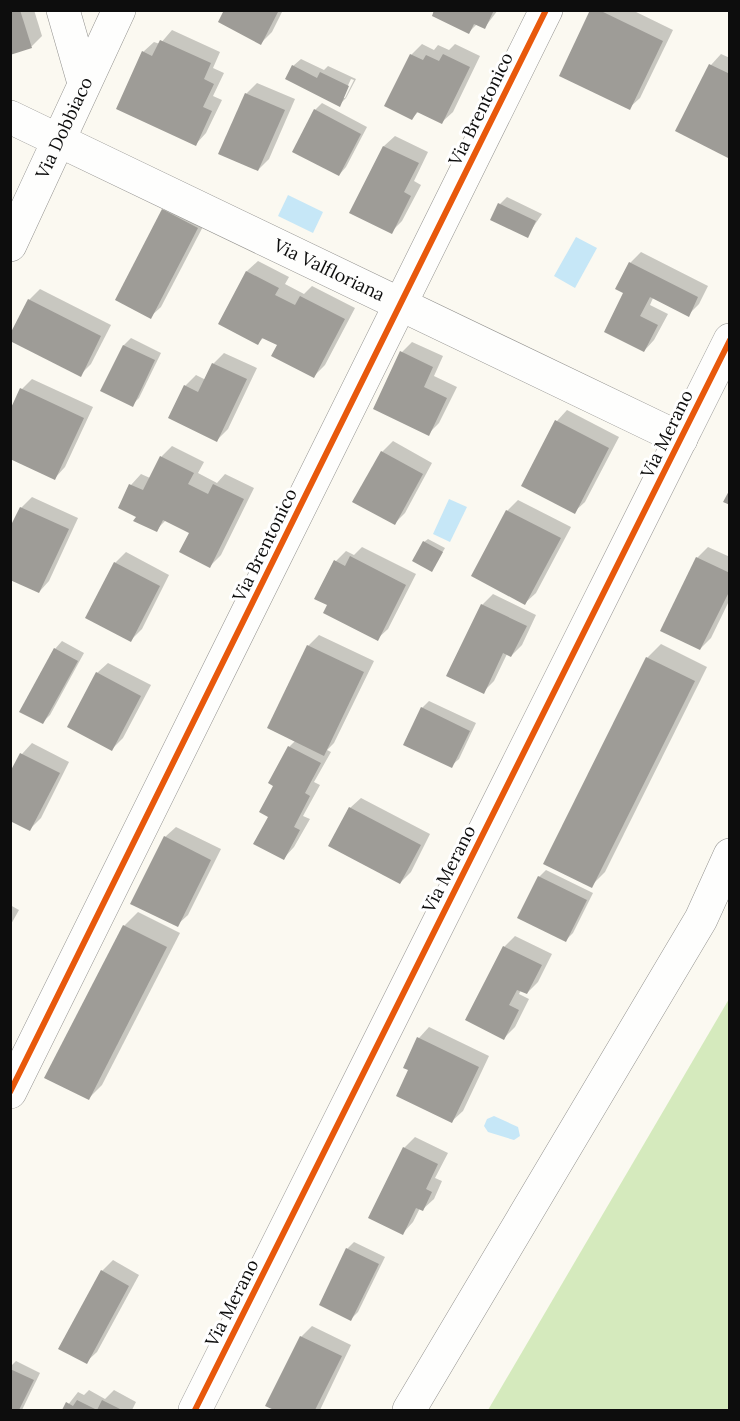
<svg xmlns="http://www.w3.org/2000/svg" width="740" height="1421" font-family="Lora,serif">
<rect width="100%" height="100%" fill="#fbf9f1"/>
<path fill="#d5eabd" d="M729,999V1410H488Z"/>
<g fill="#c6e7f7">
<path d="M288,195L323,212L313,233L278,216Z"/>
<path d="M576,237L597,248L575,288L554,276Z"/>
<path d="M449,499L467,507L450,542L433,534Z"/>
<path d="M494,1116L518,1127L520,1136L514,1140L488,1132L484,1126L487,1119Z"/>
</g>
<g fill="#0003" fill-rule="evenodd">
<path d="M10,10H34L42,36L32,46L10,53Z"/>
<path d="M226,10H283L272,32L261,43Z"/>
<path d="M436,10H498L485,27L478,23L469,32Z"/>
<path d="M592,10H632L673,30L640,98L629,108Z"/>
<path d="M172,30L220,52L213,68L224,73L213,96L222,100L206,133L196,144L143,52L154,42L160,44Z"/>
<path d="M422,44L434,50L438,45L449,50L455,44L480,56L453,112L442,122L419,111L412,118L411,55Z"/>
<path d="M721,54L730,58V157L677,130L711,65Z"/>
<path d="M301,59L324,70L328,66L356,79L346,98L339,105L293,66ZM351,79L354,80L345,98H342Z"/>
<path d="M257,83L295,99L269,159L258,170L246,94Z"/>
<path d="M322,103L367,127L346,167L339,175L315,110Z"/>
<path d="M395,136L428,152L414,181L421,185L402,221L391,232L384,146Z"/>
<path d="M507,197L542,214L527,236L500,204Z"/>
<path d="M174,199L208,217L161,307L150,317L164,210Z"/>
<path d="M641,252L708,286L699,304L688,315L653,298L650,305L668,314L654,340L644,351L630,263Z"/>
<path d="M258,261L289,277L285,284L304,294L312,286L355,308L325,365L314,376L279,345L264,337L258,343L220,323L247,271Z"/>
<path d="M40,289L111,325L91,364L80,375L29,300Z"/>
<path d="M131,338L161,353L139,398L132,405L102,390L124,345Z"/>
<path d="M412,342L443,356L434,376L457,387L439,423L428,434L402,352Z"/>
<path d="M224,353L257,368L228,429L217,440L185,386L196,375L206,380L213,364Z"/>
<path d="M32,379L93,407L65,467L55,478L22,389Z"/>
<path d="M567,410L619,437L585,502L574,512L557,421Z"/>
<path d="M393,441L432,463L405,513L395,523L382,452Z"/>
<path d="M172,446L204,462L198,473L217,483L225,474L254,488L221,555L210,566L191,533L166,520L156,530L138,516L131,485L141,474L150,478L162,456Z"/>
<path d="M32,497L78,518L49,581L39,592L21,508Z"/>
<path d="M518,500L571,527L536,593L525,603L473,576L507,511Z"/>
<path d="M428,539L445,548L432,570L424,542Z"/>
<path d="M362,547L416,574L388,629L377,639L329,605L336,561L346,551L354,555Z"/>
<path d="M708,547L730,557V599L711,638L700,649L697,558Z"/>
<path d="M126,552L169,575L142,629L131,640L115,563Z"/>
<path d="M493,594L536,615L522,645L511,656L507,654L494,681L483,692L482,605Z"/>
<path d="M319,635L374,661L334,743L327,750L331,752L314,782L320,785L303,816L310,819L294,847L284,858L270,816L276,785L270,782L290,746L296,740L308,646Z"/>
<path d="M62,641L84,653L50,715L43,722L55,649Z"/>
<path d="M661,644L707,667L605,872L591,886L647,658Z"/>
<path d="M108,663L151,685L123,738L112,749L97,673Z"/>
<path d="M429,701L476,723L459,759L451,766L422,708Z"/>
<path d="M32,743L69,762L41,818L30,829L22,754Z"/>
<path d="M361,798L430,834L411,872L400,883L350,808Z"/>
<path d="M176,827L221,849L188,915L177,925L165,837Z"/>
<path d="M546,870L593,893L573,933L566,940L539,877Z"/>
<path d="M10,905L19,910L10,926Z"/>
<path d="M138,912L180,933L102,1085L88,1099L124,926Z"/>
<path d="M515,936L552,954L538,982L527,993L521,990L519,994L529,999L515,1027L504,1038V947Z"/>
<path d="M429,1027L489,1056L463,1111L452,1121L410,1070L419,1038Z"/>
<path d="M415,1137L448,1153L435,1178L442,1181L434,1199L423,1209L420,1208L413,1222L403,1233L404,1148Z"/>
<path d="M354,1242L385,1257L358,1312L351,1319L347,1249Z"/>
<path d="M113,1260L139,1275L97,1352L86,1362L102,1271Z"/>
<path d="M312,1326L351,1345L320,1410H277L267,1406L301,1337Z"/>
<path d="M16,1361L40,1373L22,1410H10V1367Z"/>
<path d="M89,1390L105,1399L114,1390L136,1402L132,1410H64L78,1392L84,1395Z"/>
</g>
<g fill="#9e9c97">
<path d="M10,10H20L32,48L10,55Z"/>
<path d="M224,10H279L261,45L218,22Z"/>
<path d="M434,10H494L485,29L474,24L469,34L432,16Z"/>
<path d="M590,10H599L663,41L630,110L559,76Z"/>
<path d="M160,40L211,63L204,79L214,84L203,107L212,111L196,146L116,109L142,51L152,56Z"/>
<path d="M410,54L423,60L426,55L439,61L443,54L470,67L442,124L417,112L412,120L384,106Z"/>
<path d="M709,64L730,74V159L675,131Z"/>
<path d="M292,65L317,78L320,72L349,86L340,107L285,79Z"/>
<path d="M245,93L285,110L258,171L218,154Z"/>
<path d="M314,109L361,134L339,176L292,152Z"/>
<path d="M383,146L419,163L404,192L411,196L392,234L349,213Z"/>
<path d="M498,203L536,221L528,238L490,220Z"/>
<path d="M162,209L198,228L151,319L115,300Z"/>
<path d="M629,262L698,297L689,317L650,297L640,316L658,325L644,352L604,332L623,293L615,289Z"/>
<path d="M246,271L279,288L275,295L295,305L300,296L345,319L314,378L271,356L277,345L262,338L258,345L218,324Z"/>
<path d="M28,299L101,336L81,377L10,341V334Z"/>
<path d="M123,345L155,360L133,407L100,391Z"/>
<path d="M400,351L433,367L424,387L447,398L429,436L373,409Z"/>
<path d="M212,363L247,379L217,442L168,418L184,385L198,392Z"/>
<path d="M20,388L84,418L55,480L10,459V410Z"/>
<path d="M555,420L609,448L575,514L521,486Z"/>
<path d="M381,451L423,474L395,525L352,502Z"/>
<path d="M160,456L194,473L188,484L208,494L213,484L244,499L210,568L179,552L189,533L163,520L157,532L133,521L136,517L118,508L129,484L143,490Z"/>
<path d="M730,489V505L723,502Z"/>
<path d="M20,507L69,529L39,593L10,580V527Z"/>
<path d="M506,510L561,538L525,605L471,576Z"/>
<path d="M423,541L443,552L432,572L412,561Z"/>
<path d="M350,556L406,585L378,641L323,613L327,605L314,599L334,560L345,566Z"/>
<path d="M696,557L730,573V590L700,650L660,631Z"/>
<path d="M114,562L160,586L131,642L85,618Z"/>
<path d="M481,604L527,626L511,657L503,653L484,694L446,676Z"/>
<path d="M307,645L364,672L324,756L267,728Z"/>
<path d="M54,648L78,661L43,724L19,712Z"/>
<path d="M646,657L695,681L592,888L543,864Z"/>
<path d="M96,672L141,696L112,751L67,727Z"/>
<path d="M421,707L470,731L452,768L403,745Z"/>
<path d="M288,746L321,763L305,793L310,796L294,827L300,830L284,860L253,844L268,817L259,812L273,786L268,783Z"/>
<path d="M20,753L60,773L30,831L10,821V772Z"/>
<path d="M349,807L421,845L400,884L328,846Z"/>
<path d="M164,836L211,860L178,927L130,904Z"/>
<path d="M538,876L587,900L566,942L517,918Z"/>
<path d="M123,925L167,947L89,1100L44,1078Z"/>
<path d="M503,946L542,965L527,994L517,990L509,1005L519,1010L504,1040L465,1020Z"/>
<path d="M417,1037L479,1067L452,1123L396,1096L408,1070L403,1068Z"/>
<path d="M403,1147L438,1164L426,1189L432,1192L423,1211L416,1208L403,1235L368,1218Z"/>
<path d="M346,1248L379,1264L351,1321L319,1305Z"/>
<path d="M101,1270L129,1286L87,1364L58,1349Z"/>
<path d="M300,1336L342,1356L315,1410H274L265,1406Z"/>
<path d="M10,1369L34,1380L19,1410H10Z"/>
<path d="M77,1400L97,1410L102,1400L122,1410H62L66,1402L73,1406Z"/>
</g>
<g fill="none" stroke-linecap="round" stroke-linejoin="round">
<defs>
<g id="minor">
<path d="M63,10L84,83"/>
<path id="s1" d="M10,117L681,439"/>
<path id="s2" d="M10,245L119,10"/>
<path d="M10,1092L546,10"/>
<path d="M195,1410L730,340"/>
<path d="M409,1410L701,919L730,855"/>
</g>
</defs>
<use href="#minor" stroke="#949390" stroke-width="34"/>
<use href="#minor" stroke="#fefefd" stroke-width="33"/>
<defs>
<g id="cycleway">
<path d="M10,1092L546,10"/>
<path d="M195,1410L730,340"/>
</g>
</defs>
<use href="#cycleway" stroke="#fff" stroke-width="10"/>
<use href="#cycleway" stroke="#e8590c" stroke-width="6"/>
</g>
<g text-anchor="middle" stroke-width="6" stroke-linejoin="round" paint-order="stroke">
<g font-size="18" fill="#0d0d0d" stroke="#fff">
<text transform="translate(481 109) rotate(-64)" y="6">Via Brentonico</text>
<text dy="6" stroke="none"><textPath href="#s2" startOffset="129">Via Dobbiaco</textPath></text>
<text dy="6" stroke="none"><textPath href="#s1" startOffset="354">Via Valfloriana</textPath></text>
<text transform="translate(667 434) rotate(-64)" y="6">Via Merano</text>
<text transform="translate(265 545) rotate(-64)" y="6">Via Brentonico</text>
<text transform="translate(449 869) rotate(-63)" y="6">Via Merano</text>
<text transform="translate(232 1303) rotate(-63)" y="6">Via Merano</text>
</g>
</g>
<rect width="740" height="1421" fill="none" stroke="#0d0d0d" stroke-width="24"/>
</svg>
